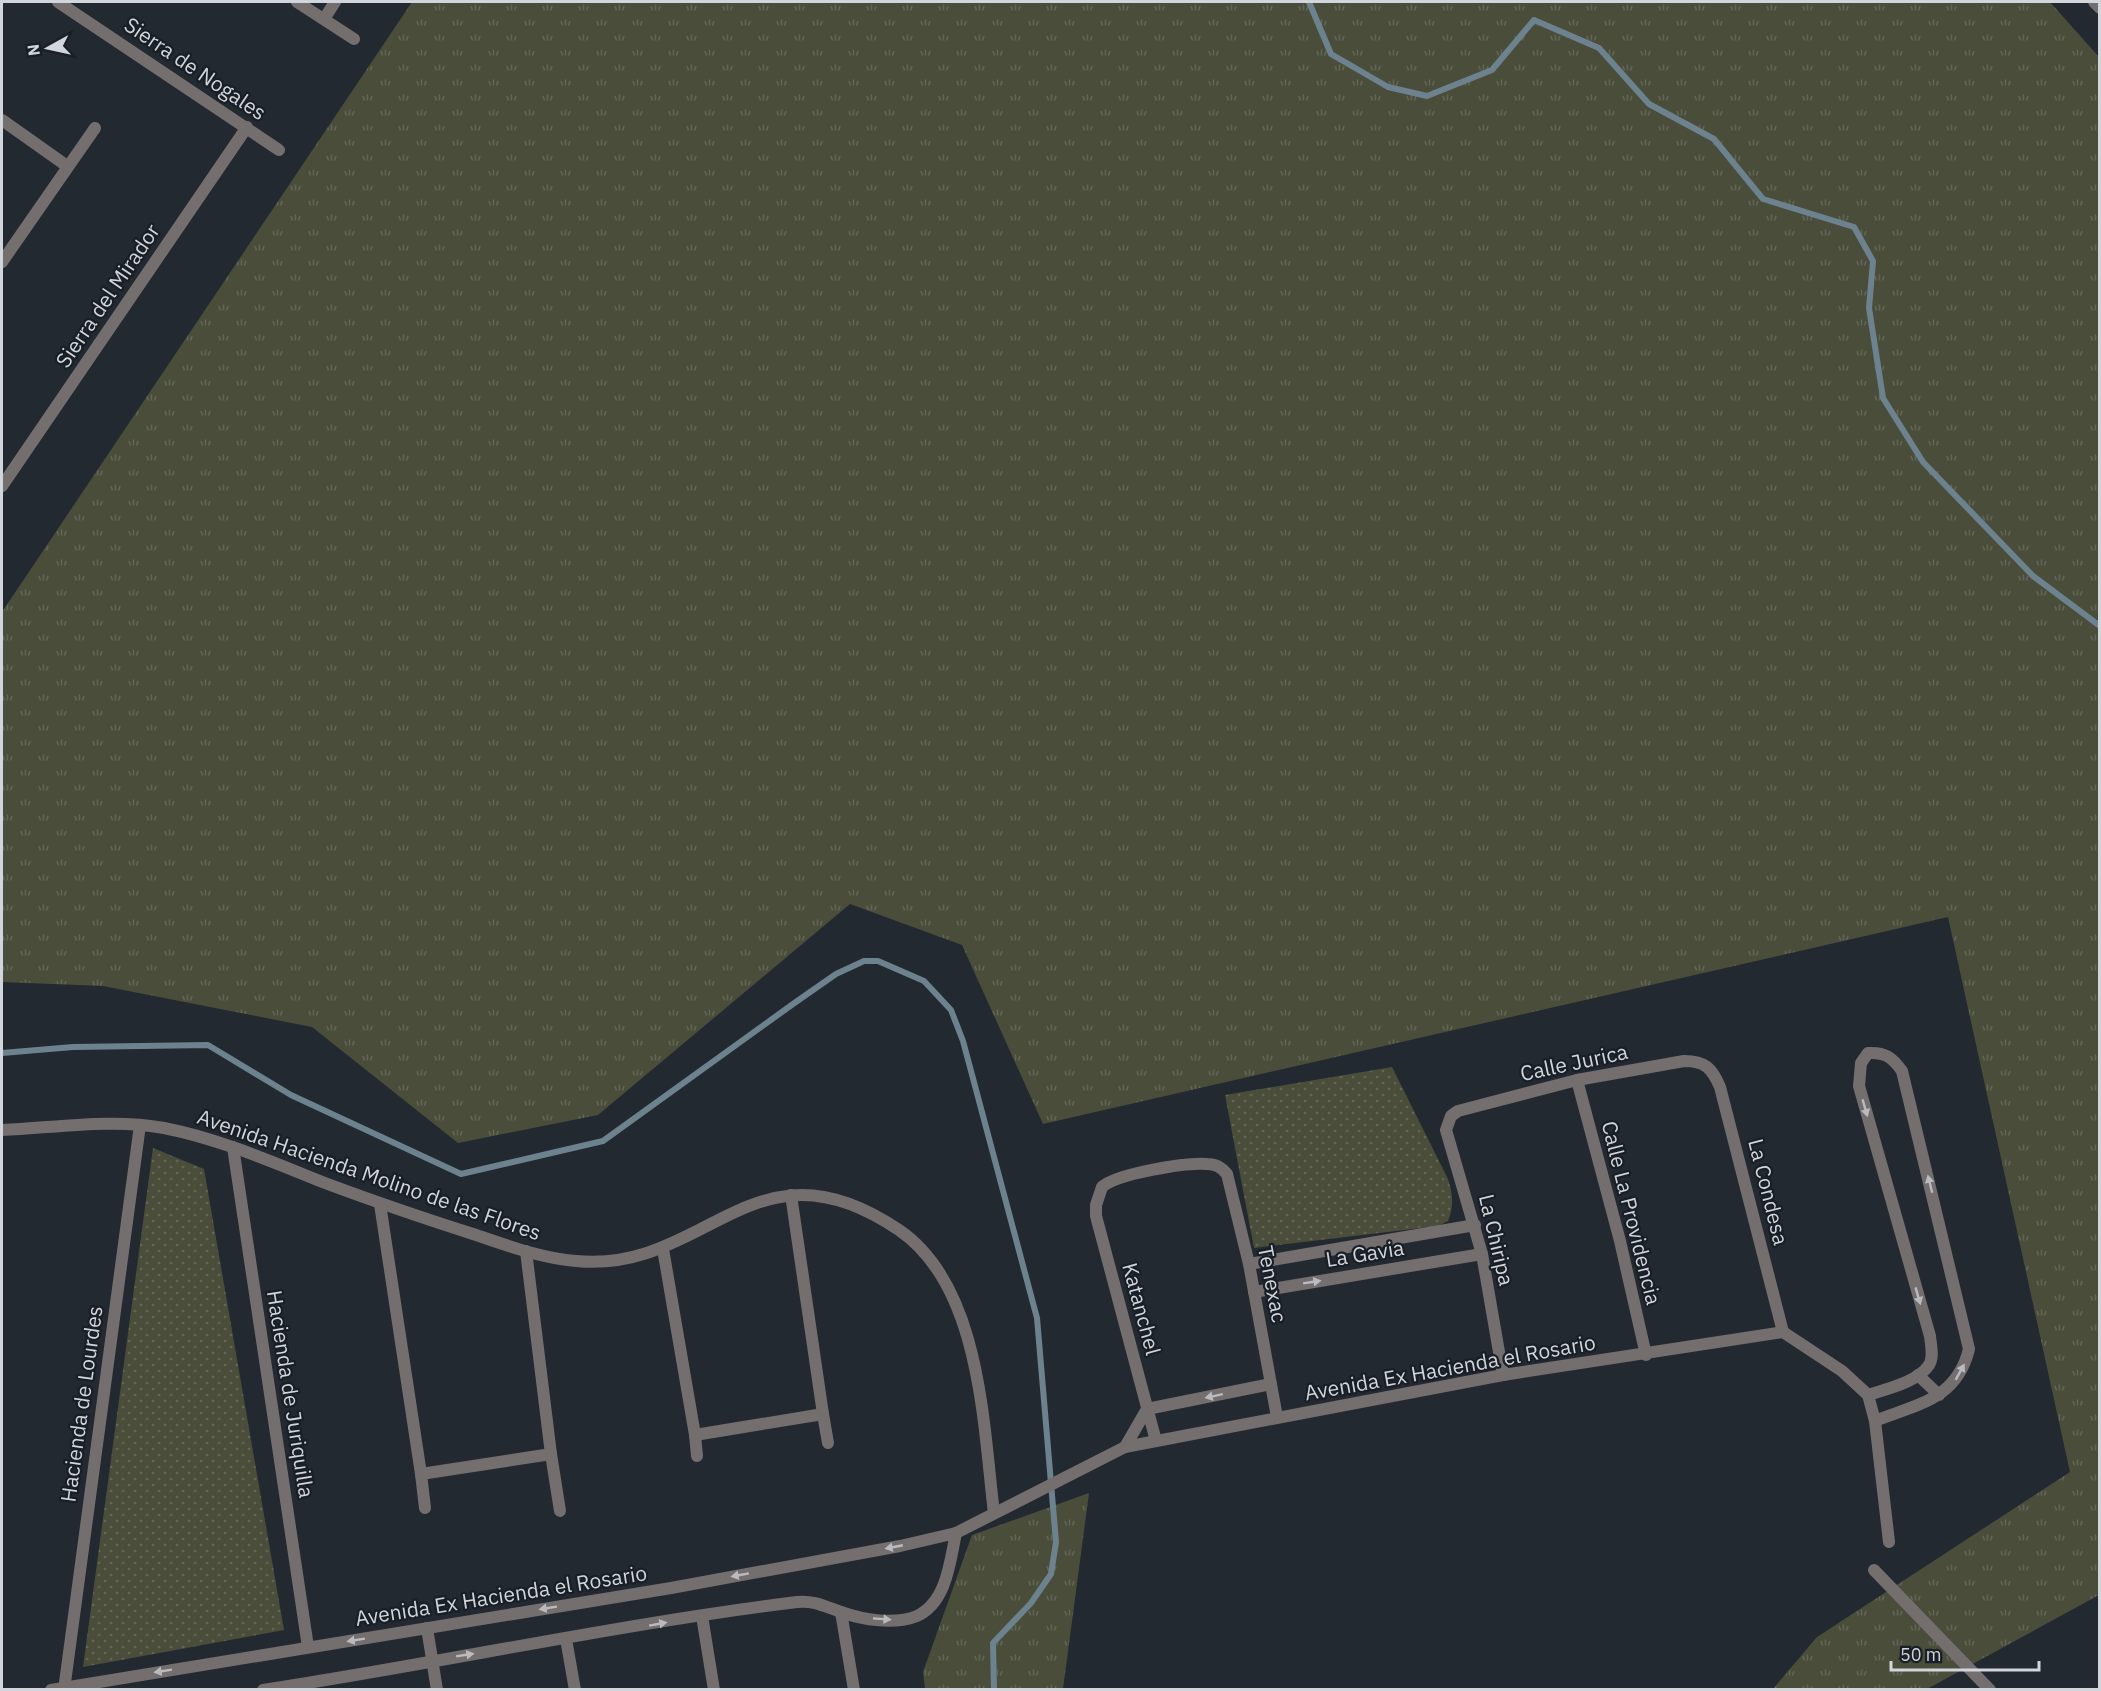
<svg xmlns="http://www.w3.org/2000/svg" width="2101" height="1691" font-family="'IBM Plex Sans',sans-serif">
<defs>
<pattern id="grass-tufts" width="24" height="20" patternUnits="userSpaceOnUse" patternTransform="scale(1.5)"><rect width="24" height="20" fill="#4a4d3a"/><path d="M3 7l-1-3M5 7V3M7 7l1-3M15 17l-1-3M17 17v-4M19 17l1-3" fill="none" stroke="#636656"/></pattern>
<pattern id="park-dots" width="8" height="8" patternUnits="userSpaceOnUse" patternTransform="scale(1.5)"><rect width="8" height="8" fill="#4a4d3a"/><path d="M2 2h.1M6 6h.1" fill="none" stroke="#636656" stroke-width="1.8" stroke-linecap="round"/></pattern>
</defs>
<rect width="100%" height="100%" fill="#232930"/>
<g fill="url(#grass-tufts)">
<path d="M412,2H2050L2099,57V1595L1927,1689H1773L1817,1637L2070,1472L1948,917L1043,1124L962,945L850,904L598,1115L458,1143L312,1027L103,986L2,982V612Z"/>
<path d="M1089,1493L1063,1689H925L923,1672L972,1535Z"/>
</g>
<g fill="url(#park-dots)">
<path d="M1392,1067L1448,1179C1453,1195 1454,1205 1448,1221L1438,1226L1254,1248L1225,1095Z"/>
<path d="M153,1148L204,1169L284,1630L83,1667Z"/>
</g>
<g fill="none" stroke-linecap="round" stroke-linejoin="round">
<g stroke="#6d828f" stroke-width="6">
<path d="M1309,2L1331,54L1388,87L1427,96L1492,70L1534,20L1599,48L1649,104L1714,139L1763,199L1854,227L1873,261L1869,308L1883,398L1923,462L2033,576L2100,626"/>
<path d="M2,1053L73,1047L208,1045L291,1095L461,1174L603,1141L793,1004L836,974L864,961H878L924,981L951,1010L963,1041L1037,1318L1056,1542L1051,1574L1031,1603L993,1643L994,1690"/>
</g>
<g stroke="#746e6e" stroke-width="12">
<path d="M58,2L279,150"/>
<path d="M297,2L354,39"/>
<path d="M324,19L335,2"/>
<path d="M2,120L67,166"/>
<path d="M2,262L95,128"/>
<path d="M2,486L247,127"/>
<path d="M1577,1080L1620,1241L1646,1355"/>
<path d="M2,1130C54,1128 112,1118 164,1128C220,1139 272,1162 325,1183C373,1201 423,1218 473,1234C506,1245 540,1258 576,1261C707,1274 754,1131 899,1230C981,1286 983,1424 994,1513"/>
<path d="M233,1147L308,1647"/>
<path d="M380,1204L421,1474L551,1454L526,1251"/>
<path d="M663,1249L695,1435L823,1414L791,1195"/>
<path d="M1249,1264L1475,1225"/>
<path d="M1254,1292L1482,1254"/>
<path d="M1783,1332L1842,1371L1868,1395L1875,1421L1889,1542"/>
<path d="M1503,1375L1482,1254L1446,1130L1451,1116L1458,1111L1577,1080L1684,1061C1705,1061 1712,1068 1720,1087L1783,1332"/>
<path d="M1918,1375L1939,1395"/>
<path d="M1868,1395C1886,1389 1918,1382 1929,1365C1934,1357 1931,1346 1930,1336L1859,1086L1861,1063L1868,1053C1885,1052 1892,1057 1902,1071L1969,1349C1957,1399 1918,1404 1875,1421"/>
<path d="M823,1414L828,1443"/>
<path d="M695,1435L697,1456"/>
<path d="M1156,1441L1096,1216V1205L1102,1187C1116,1174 1186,1162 1207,1164C1216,1164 1221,1167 1227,1174L1249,1264L1277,1417"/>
<path d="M1125,1447L1147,1409L1271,1384"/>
<path d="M551,1454L560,1511"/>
<path d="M421,1474L425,1508"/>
<path d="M956,1533L1125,1447L1503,1375L1783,1332"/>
<path d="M1874,1570L1990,1690"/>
<path d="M841,1612L854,1690"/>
<path d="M702,1616L714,1690"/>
<path d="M427,1628L437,1690"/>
<path d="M566,1639L575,1690"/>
<path d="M51,1690L671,1588L900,1546L956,1533C950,1561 947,1602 917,1616C895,1625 863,1620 841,1612C826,1607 814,1600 797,1602C618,1624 441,1663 263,1690"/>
<path d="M64,1690L140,1125"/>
</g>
<path stroke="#746e6e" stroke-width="12" d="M2094,2L2100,8"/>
</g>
<defs><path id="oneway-solid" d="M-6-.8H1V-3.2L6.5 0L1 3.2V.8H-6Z" transform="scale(1.5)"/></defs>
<g fill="#babbc0">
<use href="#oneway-solid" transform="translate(1865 1108) rotate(74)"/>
<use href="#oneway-solid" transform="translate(1930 1184) rotate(-104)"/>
<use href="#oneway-solid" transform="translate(1312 1282) rotate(-9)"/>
<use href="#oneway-solid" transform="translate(1918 1296) rotate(74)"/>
<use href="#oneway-solid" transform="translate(1960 1372) rotate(-61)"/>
<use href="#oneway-solid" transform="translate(1214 1396) rotate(168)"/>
<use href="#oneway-solid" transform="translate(894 1547) rotate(169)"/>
<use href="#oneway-solid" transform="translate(740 1575) rotate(170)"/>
<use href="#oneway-solid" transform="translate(548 1608) rotate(171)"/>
<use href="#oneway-solid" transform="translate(882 1619) rotate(4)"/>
<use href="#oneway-solid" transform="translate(658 1624) rotate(-10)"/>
<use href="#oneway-solid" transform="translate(356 1640) rotate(171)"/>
<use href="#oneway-solid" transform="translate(465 1655) rotate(-9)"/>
<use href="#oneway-solid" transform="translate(163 1671) rotate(171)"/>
</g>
<g text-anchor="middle" stroke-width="4.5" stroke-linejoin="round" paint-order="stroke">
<g font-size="21" fill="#d2d5db" stroke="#191f26">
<text transform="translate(195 69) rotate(34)" y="7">Sierra de Nogales</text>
<text transform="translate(108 296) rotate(-56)" y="7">Sierra del Mirador</text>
<text transform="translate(1574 1063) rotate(-12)" y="7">Calle Jurica</text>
<text transform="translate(369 1175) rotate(19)" y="7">Avenida Hacienda Molino de las Flores</text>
<text transform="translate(1768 1192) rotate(76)" y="7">La Condesa</text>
<text transform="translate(1631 1213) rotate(76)" y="7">Calle La Providencia</text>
<text transform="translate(1496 1240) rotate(77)" y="7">La Chiripa</text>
<text transform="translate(1365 1254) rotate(-9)" y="7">La Gavia</text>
<text transform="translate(1272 1284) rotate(79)" y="7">Tenexac</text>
<text transform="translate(1141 1309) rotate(75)" y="7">Katanchel</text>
<text transform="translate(1450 1368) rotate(-10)" y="7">Avenida Ex Hacienda el Rosario</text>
<text transform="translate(290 1394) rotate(81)" y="7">Hacienda de Juriquilla</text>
<text transform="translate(82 1404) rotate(-82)" y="7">Hacienda de Lourdes</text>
<text transform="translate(501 1596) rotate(-9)" y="7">Avenida Ex Hacienda el Rosario</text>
</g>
</g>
<rect width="2101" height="1691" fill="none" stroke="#d2d5db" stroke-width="6"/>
<g transform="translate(48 48) rotate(262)" stroke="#191f26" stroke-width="4.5" paint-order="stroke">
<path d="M0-4.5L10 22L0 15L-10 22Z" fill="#d2d5db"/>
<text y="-9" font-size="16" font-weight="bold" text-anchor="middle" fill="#d2d5db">N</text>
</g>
<path d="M1891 1661v9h148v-9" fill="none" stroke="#d2d5db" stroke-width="3"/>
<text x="1900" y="1661" font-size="18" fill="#d2d5db" stroke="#191f26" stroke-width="4.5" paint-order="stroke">50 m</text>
</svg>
